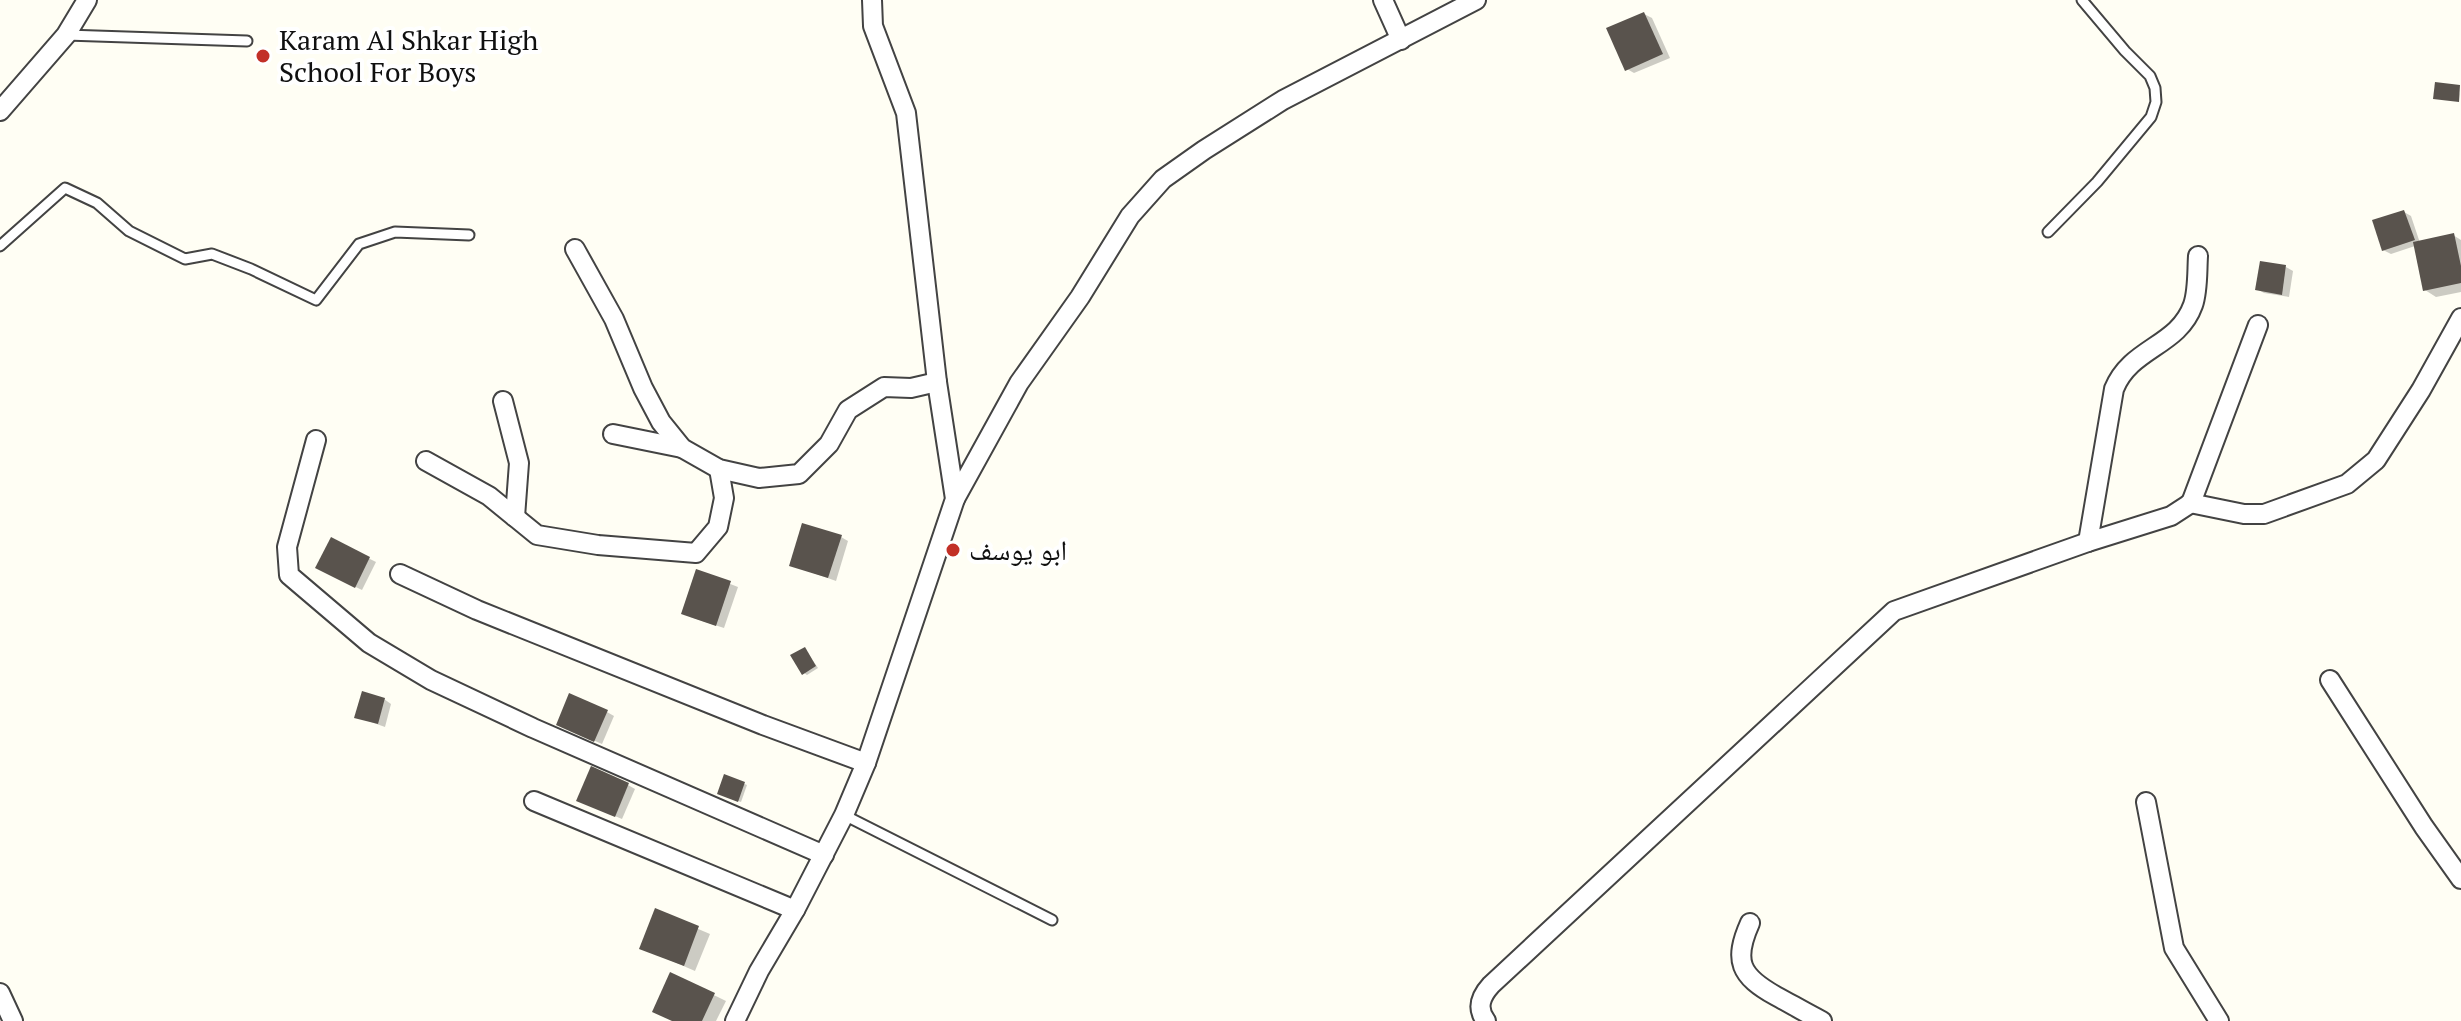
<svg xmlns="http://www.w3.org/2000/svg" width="2461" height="1021" font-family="'PT Serif','Noto Naskh Arabic',serif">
<rect width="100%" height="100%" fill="#fffef4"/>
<g fill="#0003">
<path d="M1644,14L1652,18L1670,58L1634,73L1627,69Z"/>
<path d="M2404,212L2411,216L2420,243L2453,235L2461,240V292L2436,297L2425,290L2415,246L2391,254L2383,250Z"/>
<path d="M2286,267L2293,271L2289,297L2264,293L2257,289Z"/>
<path d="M841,537L848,541L836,581L791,565Z"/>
<path d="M332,540L376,562L362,590L325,572Z"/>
<path d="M697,571L738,587L724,628L690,617Z"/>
<path d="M805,649L818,668L807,675L804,673Z"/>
<path d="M384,699L391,704L385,727L357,717Z"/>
<path d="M607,712L614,716L602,744L565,728Z"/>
<path d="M725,776L747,785L741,802L722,795Z"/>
<path d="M628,785L635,789L622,819L586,804Z"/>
<path d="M656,911L710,934L695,971L642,948Z"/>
<path d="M671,974L726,1001L716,1021H674Z"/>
</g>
<g fill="#59534d">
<path d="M1644,12L1663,54L1625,71L1606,28Z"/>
<path d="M2435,82L2460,85L2459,102L2433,99Z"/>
<path d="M2404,210L2415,240L2382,251L2372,220Z"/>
<path d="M2454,233L2461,266V283L2423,291L2413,242Z"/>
<path d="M2260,261L2286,265L2282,295L2255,290Z"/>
<path d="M802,523L842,535L828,578L789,566Z"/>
<path d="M331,537L370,557L355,588L315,568Z"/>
<path d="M696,569L731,581L716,626L681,614Z"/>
<path d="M805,647L816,666L802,675L790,655Z"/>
<path d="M362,691L385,698L378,724L354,718Z"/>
<path d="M569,693L608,710L594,742L556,725Z"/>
<path d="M591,766L629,783L615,817L576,801Z"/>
<path d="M724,774L745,782L738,802L717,794Z"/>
<path d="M655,908L699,926L684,966L639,949Z"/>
<path d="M670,972L715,993L702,1021H672L652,1012Z"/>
</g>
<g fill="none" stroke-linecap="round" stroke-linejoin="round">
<defs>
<g id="lane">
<path d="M66,35L247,41"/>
<path d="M2048,232L2097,182L2151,117L2156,102L2155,88L2150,76L2125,51L2082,0"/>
<path d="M0,246L65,188L97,203L129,231L185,259L212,254L251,269L316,300L359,244L395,232L469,235"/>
<path d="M844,815L1052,920"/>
</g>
<g id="street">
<path d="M1383,0L1401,40"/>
<path d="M0,111L66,35L87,0"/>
<path d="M575,249L614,319L643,388L661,422L682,448L719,469L759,478L799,474L829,444L848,410L884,387L911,388L937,382"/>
<path d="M503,401L519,463L515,517"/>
<path d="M613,434L682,448"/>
<path d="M316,440L287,547L289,575L369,643L431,680L533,728L824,855"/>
<path d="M426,461L489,496L537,535L598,545L696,553L718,527L724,498L719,469"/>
<path d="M955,499L1019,383L1080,297L1130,216L1163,179L1204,150L1283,100L1476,0"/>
<path d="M2190,503L2244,514H2264L2347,484L2376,460L2421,390L2461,318"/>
<path d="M2088,542L2114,389C2131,347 2178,347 2193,305C2198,291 2197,272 2198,256"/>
<path d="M400,574L477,610L763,725L866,763"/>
<path d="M2330,680L2424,827L2461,879"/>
<path d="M534,801L795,910"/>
<path d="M2146,802L2174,948L2219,1021"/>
<path d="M1750,923C1733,961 1740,976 1776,996C1791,1004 1806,1013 1822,1021"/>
<path d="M0,993L13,1021"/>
<path d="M735,1021L759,971L795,910L844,815L866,763L955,499L937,382L906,113L873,26L872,0"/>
<path d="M1486,1021C1476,1008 1481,996 1491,985L1894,611L2088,542L2171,516L2191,503L2258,325"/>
</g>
</defs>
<use href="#lane" stroke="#434343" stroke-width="13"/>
<use href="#street" stroke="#434343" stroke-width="22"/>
<use href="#lane" stroke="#fff" stroke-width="9"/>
<use href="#street" stroke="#fff" stroke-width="18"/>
</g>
<g fill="#c23027" stroke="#fff" stroke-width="3">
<circle cx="263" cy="56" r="8"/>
<circle cx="953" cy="550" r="8"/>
</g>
<g text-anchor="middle" stroke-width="8" stroke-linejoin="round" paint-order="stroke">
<g font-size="28" fill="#101010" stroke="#fff" text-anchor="start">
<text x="279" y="50">Karam Al Shkar High<tspan x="279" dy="32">School For Boys</tspan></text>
<text x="969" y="560">ابو يوسف</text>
</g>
</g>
</svg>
